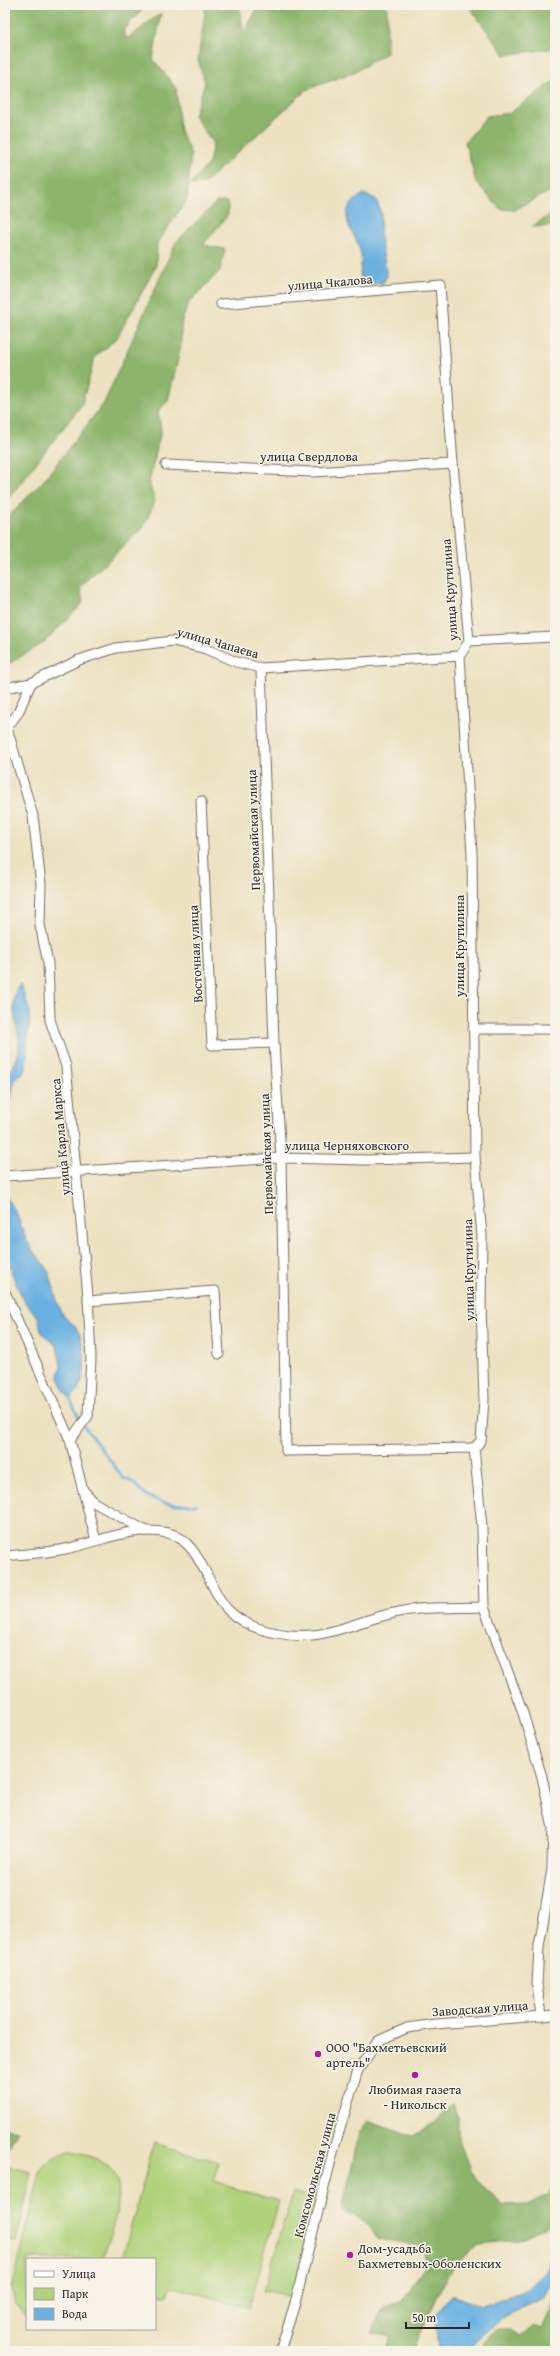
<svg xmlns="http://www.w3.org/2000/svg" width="560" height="2356" font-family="'Gentium Book Plus',serif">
<rect width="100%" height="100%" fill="#f7f3e8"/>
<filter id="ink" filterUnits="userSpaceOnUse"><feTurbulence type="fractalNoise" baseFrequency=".025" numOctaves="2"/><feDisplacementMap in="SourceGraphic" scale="8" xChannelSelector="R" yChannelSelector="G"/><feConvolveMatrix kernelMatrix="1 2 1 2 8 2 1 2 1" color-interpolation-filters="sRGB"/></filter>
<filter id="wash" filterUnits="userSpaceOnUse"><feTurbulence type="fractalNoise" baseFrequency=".012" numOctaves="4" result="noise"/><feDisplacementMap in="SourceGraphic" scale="16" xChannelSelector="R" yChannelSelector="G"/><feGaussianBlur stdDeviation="0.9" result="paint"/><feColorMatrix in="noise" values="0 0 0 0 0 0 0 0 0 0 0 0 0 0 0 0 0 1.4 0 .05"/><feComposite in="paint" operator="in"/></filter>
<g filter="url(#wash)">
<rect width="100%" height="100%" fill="#ece1c0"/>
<g fill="#b0d27a" stroke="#6e7e52">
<path d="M154,2143L219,2162L213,2182L279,2201L249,2308L171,2286L168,2296L155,2292V2259H122Z"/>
<path d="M70,2152C143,2163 116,2209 103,2259H27V2318L15,2304L12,2289L41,2169C50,2159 57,2154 70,2152Z"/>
<path d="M5,2166L32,2172L16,2242L5,2239Z"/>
<path d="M293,2192L321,2200L295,2298L264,2290Z"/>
</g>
<g fill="#8cb46a" stroke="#5c704a">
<path d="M5,5H146L123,31L127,39L161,13L153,59L176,88L180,131L191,154L187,200L157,243L156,266L117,338L95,357L82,404L5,503Z"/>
<path d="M206,5H239L244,33L259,5H387V53L354,72L306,90L203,184L190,185L209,163L213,144L194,115L205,83L198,60Z"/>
<path d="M468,5H555V48L505,55Z"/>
<path d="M555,80V189L514,210L500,209L476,182L465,142L487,116L510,113Z"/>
<path d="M216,202H228V215L203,245L225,249L220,271L189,302L181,324V346L168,401L158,411L161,430L149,483L155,501L143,528L80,587L83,603L45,642L5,666V520L44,480L104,403L176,242Z"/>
<path d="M555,212V226L531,227Z"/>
<path d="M453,2103L458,2117V2137L470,2171L487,2191L504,2206L527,2205L549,2194L555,2179V2222L520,2240L479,2244L455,2265L437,2295L415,2345V2351H384L390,2337L372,2332L382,2309L402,2300L426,2265L421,2245L378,2239L369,2225L342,2209L360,2131L368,2120L413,2136L437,2121Z"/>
<path d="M5,2128L18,2131L5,2153Z"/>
<path d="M555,2300V2351H478L497,2329H508L521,2336L534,2326L542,2329Z"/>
</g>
<g fill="#6bb1e1" stroke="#4b6e86">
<path d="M363,194L376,199L381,213L380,236L387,276L383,283L363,284C357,273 363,265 361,254C355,227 331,216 363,194Z"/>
<path d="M20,984L30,1012L26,1070L15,1080L6,1119L7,1134L5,1137V1076C8,1072 13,1068 15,1063C29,1038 2,1007 20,984Z"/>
<path d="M5,1196C18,1210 20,1226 28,1243C33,1253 43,1260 48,1270C54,1284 55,1302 64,1316C67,1321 74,1323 77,1329C87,1349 89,1384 70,1399L62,1387L59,1377L61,1365L57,1346L42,1333L38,1317L26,1304L16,1284L5,1253Z"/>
<path d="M555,2247V2276L543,2298L500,2319L467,2351H438L435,2315L451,2295L482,2306L527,2290L546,2270L551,2249Z"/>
</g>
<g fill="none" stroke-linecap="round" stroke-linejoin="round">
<g stroke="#6bb1e1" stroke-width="2.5">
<path d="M70,1399L81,1422"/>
<path d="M84,1426L124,1479C134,1480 138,1489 146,1495C161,1505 179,1506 197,1504"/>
</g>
</g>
</g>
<g filter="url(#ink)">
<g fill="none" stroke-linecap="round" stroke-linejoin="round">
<defs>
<g id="street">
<path d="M221,304L440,285L453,464L469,641L460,656L472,854L475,1157L482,1236L481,1304L484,1400L481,1441L474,1448L482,1527L484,1607L522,1710L542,1777L553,1828L552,1869L539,1947L537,1984L541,2016"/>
<path d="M166,465L312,472L453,464"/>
<path d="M469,641L555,637"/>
<path d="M261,668L274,1043L281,1158L286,1451L474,1448"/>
<path d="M5,688L31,683L79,660L116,648L173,641L206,649L236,662L261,668L460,656"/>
<path d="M7,728L33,816L41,884L40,925L48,963L50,1020L66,1066L88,1296L91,1358L88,1416L70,1440L96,1541"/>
<path d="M5,730L18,713L31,683"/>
<path d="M201,801L212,1045L274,1043"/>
<path d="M473,1029H555"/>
<path d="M5,1176L281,1158L366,1160L475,1157"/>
<path d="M5,1292L70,1440"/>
<path d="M88,1301L215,1291L219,1354"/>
<path d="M84,1491L95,1503L146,1531"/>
<path d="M5,1556C25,1554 45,1553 65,1549C101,1542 130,1525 168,1533C200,1540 208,1589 228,1610C241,1623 259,1630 277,1633C323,1643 351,1622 394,1613C423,1606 455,1608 484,1607"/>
<path d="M280,2351L295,2303L334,2148L358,2070L378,2041L407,2028L436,2024L555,2015"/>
</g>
</defs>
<use href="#street" stroke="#6f6b5f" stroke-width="11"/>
<use href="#street" stroke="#fff" stroke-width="9"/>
</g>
</g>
<g fill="#b5179e" stroke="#f7f3e8" stroke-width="1.5">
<circle cx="318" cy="2054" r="4"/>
<circle cx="415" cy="2075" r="4"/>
<circle cx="350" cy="2255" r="4"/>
</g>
<g text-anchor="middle" stroke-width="3" stroke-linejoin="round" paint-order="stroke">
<g font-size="13" fill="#2b2b2b" stroke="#f7f3e8">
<text transform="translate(330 282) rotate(-5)" y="5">улица Чкалова</text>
<text x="309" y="461">улица Свердлова</text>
<text transform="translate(449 590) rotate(-94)" y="5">улица Крутилина</text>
<text transform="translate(218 642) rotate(16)" y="5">улица Чапаева</text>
<text transform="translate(253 830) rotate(-92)" y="5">Первомайская улица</text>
<text transform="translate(459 946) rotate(-90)" y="5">улица Крутилина</text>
<text transform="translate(195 954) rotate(-93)" y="5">Восточная улица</text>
<text transform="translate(60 1137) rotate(-95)" y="5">улица Карла Маркса</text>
<text x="347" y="1150">улица Черняховского</text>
<text transform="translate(266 1154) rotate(-92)" y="5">Первомайская улица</text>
<text transform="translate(468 1270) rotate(-91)" y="5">улица Крутилина</text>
<text transform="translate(480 2008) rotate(-4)" y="5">Заводская улица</text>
<text transform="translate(314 2175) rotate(-75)" y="5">Комсомольская улица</text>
</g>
<g font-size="13" fill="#2b2b2b" stroke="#f7f3e8" text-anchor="start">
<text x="326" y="2052">ООО "Бахметьевский<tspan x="326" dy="15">артель"</tspan></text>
<text x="415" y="2094" text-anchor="middle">Любимая газета<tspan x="415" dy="15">- Никольск</tspan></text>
<text x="358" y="2253">Дом-усадьба<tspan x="358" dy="15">Бахметевых-Оболенских</tspan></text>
</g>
</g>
<rect width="560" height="2356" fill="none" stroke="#f7f3e8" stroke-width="20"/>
<rect x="26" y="2258" width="130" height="72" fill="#f7f3e8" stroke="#a5a39c"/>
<rect x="34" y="2271" width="20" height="6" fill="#ffffff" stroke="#a5a39c"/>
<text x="62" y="2278" font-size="12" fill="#2b2b2b">Улица</text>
<rect x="34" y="2288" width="20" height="12" fill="#b0d27a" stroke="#a5a39c"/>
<text x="62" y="2298" font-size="12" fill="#2b2b2b">Парк</text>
<rect x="34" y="2308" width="20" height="12" fill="#6bb1e1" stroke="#a5a39c"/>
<text x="62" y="2318" font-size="12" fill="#2b2b2b">Вода</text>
<path d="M406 2322v6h63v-6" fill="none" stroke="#2b2b2b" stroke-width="2"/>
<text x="412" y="2322" font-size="12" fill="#2b2b2b" stroke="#f7f3e8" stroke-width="3" paint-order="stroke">50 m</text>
</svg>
